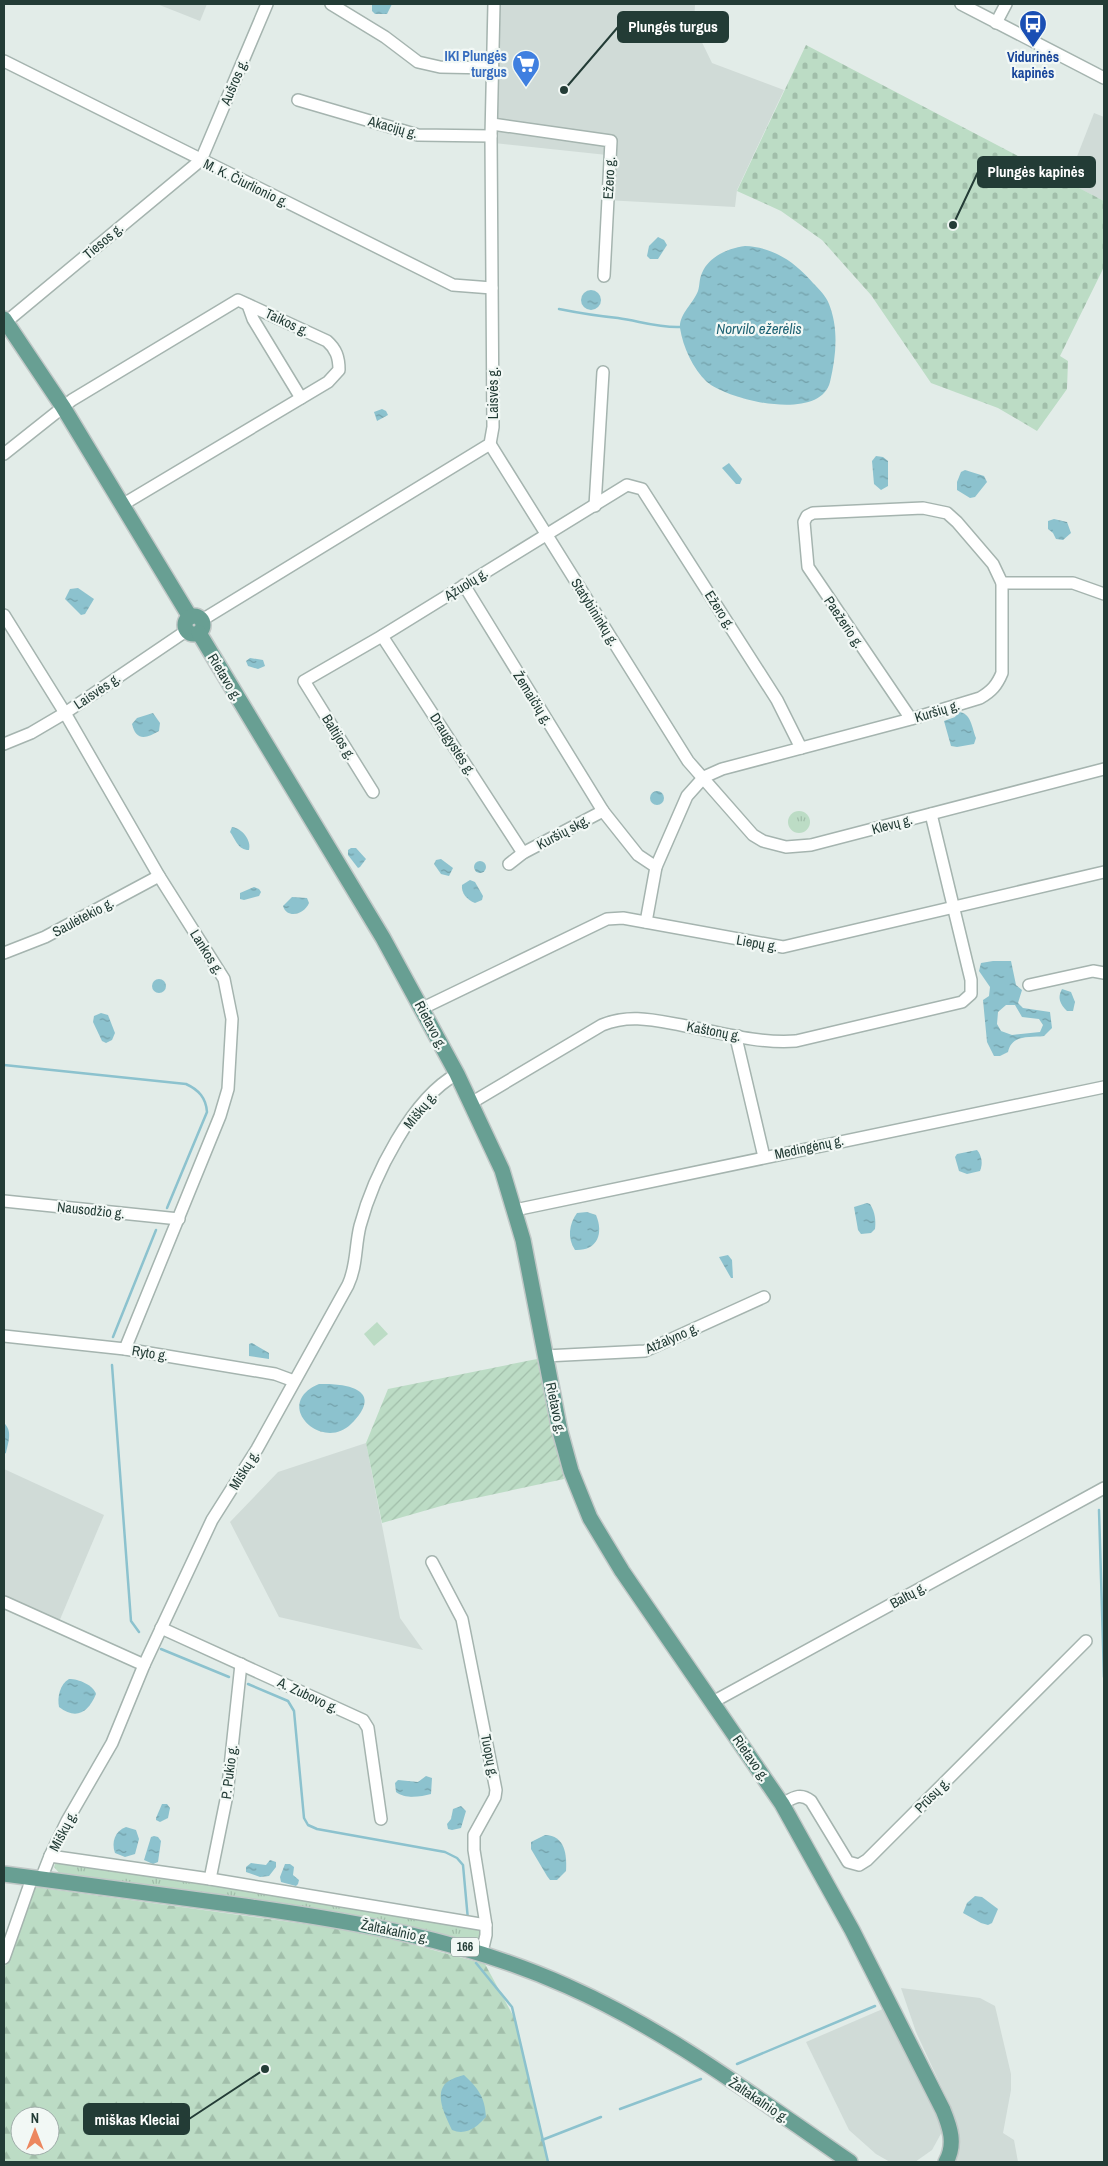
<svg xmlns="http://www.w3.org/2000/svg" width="1108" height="2166" font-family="'Archivo Narrow',sans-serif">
<defs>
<pattern id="grass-tufts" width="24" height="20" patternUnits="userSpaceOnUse" patternTransform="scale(1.25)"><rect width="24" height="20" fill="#bcdcc5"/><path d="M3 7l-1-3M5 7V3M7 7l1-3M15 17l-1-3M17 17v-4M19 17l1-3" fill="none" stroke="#a1beaa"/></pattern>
<pattern id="forest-firs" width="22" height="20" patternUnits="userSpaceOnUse" patternTransform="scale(1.25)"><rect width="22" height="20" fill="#bcdcc5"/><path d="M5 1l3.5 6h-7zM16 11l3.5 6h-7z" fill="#a1beaa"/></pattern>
<pattern id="cemetery-stones" width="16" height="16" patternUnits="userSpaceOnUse" patternTransform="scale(1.25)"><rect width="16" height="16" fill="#bcdcc5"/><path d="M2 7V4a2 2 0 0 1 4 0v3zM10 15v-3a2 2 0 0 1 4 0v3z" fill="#a1beaa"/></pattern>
<pattern id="garden-furrows" width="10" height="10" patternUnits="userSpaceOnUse" patternTransform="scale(1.25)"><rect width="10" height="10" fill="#bcdcc5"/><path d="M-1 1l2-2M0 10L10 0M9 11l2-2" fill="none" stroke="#a1beaa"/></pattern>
<pattern id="water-ripples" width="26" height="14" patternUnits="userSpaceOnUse" patternTransform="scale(1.25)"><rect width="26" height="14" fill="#8cc2ce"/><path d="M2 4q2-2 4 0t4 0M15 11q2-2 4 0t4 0" fill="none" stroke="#729fa8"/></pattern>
</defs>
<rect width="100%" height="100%" fill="#e2ece8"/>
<g fill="#d0dbd7">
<path d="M157,4H207L200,21Z"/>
<path d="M487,4H695L694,26L712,63L784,90L737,190L735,207L605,200L607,155L485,142Z"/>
<path d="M1094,113L1104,117V201L1067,182Z"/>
<path d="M366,1443L400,1618L423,1650L279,1617L230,1522L278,1472Z"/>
<path d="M4,1469L104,1515L56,1629L4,1606Z"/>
<path d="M901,1988L980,1998L995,2006L1011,2074V2090L1003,2133L1014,2140L1018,2162H954L958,2151L959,2137L954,2114L916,2032Z"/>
<path d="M885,2008L943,2130L932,2150L915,2162H890L876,2154L849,2130L806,2042Z"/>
</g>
<g fill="url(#grass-tufts)">
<circle cx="799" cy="822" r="11"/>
<path d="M59,1863L211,1883L479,1929L480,1937L475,1941H471L379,1919L60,1874L54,1867L55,1864Z"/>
</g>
<path fill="url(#forest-firs)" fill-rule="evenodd" d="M35,1887L370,1933L485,1964L516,2021L548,2162H4V1969ZM20,2116H50V2146H20Z"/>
<path fill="url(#cemetery-stones)" d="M806,45L1104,201V267L1060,356L1068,361L1067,389L1037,431L998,408L931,383L871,295L822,240L781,211L737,191Z"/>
<path fill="url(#garden-furrows)" d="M537,1359L564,1479L448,1504L382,1523L366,1443L388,1389Z"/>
<path fill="#bcdcc5" d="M377,1322L388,1334L374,1346L364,1334Z"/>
<g fill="url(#water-ripples)" fill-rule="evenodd">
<path d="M372,4H392L387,14H375L372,11Z"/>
<path d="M658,237L664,240L667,245L658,259H650L647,256L649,246Z"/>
<path d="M745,246C773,247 795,262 813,283C819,289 826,296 829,304C839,329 836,357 830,382C820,422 730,401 707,382C693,369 683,347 680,328C679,314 693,304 698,291C700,285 699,279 702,273C709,256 729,248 745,246Z"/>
<circle cx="591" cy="300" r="10"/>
<path d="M382,409L386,411L388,415L377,421L374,412Z"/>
<path d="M876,456L883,457L888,461V486L881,490L874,484L872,461Z"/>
<path d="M729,463L742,479L740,484H736L722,468Z"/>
<path d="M965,470L984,476L987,482L975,497L970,498L957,490V482L961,472Z"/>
<path d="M1054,519L1067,522L1071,533L1063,540L1056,539L1053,533L1048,529V521Z"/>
<path d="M78,588L94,599L85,614L81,615L65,599L70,589Z"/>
<path d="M250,658L263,660L265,666L258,669L248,666L246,661Z"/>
<path d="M958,712C971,712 972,728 976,738L974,744L957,747L951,746L944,721L955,717Z"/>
<path d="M153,713L160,723L159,731C147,738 136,742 132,724L137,718Z"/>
<circle cx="657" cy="798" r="7"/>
<path d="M232,827C242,828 252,841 249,850C238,850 236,840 230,832Z"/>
<path d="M351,848H356L366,859L360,867L358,868L348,855V850Z"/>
<path d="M441,859L453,868L449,876L441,874L434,864L436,860Z"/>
<circle cx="480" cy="867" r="6"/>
<path d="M470,880L475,882L483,896L482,900L475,903C467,900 461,893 462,885Z"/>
<path d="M254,887L259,889L261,892L259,896L244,900L240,899V893Z"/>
<path d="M292,897L307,898L309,903C304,915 287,919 283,906Z"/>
<path d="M993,961H1011L1016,985L1022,990L1018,1003L1023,1008L1050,1012L1052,1028L1044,1036C1029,1038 1012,1034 1008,1052L1000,1056H994L987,1042L983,1000L989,996L990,987L979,971L981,963ZM1006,1005H1015L1022,1017L1039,1019L1043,1025L1040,1032L1012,1035L1001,1031L997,1024L998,1012Z"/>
<circle cx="159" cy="986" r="7"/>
<path d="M1062,989L1071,992L1075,1002L1073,1011H1067C1060,1004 1057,998 1062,989Z"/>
<path d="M101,1013L108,1015L115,1033L112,1040L106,1043L102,1041L93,1022L94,1016Z"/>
<path d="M977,1150C982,1156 983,1164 980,1171L967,1174L959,1171L955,1157L957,1154Z"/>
<path d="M867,1203L870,1204C875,1212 876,1220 875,1229L871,1233L861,1234L858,1230L854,1207Z"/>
<path d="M587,1212L596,1215C604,1234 597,1251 575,1250C567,1238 569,1224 577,1213Z"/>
<path d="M728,1255L732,1260L733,1278H731L719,1257Z"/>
<path d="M252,1343L269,1353V1359L249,1356V1344Z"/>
<path d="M319,1384C348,1383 385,1390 351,1424C322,1453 271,1404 319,1384Z"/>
<path d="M4,1423C13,1431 8,1443 6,1453L4,1454Z"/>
<path d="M69,1679C79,1679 93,1685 96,1694C88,1713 76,1720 59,1707C57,1697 60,1684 69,1679Z"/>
<path d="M426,1776L432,1778L431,1794C420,1797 405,1799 396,1792L395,1783L398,1780L418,1782Z"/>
<path d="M162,1804H167L170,1808L168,1818L160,1822L156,1820V1818Z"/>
<path d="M461,1806L466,1811L461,1828L452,1830L448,1829L447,1824L451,1819L453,1809Z"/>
<path d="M126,1827L136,1830L139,1839L135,1854L125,1857L115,1853C111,1842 115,1831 126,1827Z"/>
<path d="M545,1835C565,1835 567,1855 566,1871L557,1880H550L547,1876L531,1849V1842Z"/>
<path d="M154,1836L158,1837L161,1841L158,1862L153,1864L144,1860L151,1837Z"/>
<path d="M270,1860L276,1862V1867L269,1876L260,1877L246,1872V1867L251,1863L266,1865Z"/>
<path d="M285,1864H290L294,1867L293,1875L299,1880L298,1884L296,1886L281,1882L280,1877Z"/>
<path d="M975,1896L982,1897L998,1909L992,1923L988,1925L981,1923L963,1913L967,1903Z"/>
<path d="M464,2075C478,2088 485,2097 486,2117C477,2127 466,2136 452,2130C447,2119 436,2099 443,2087C446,2080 457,2077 464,2075Z"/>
</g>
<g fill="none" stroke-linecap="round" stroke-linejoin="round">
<g stroke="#8cc2ce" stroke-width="2.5">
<path d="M559,309C579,313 598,316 618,318C639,321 659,328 680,327"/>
<path d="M4,1065L186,1084C199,1090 206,1098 207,1112L167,1208"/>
<path d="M113,1337L156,1230"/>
<path d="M112,1365L131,1621L139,1632"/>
<path d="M1099,1510L1104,1677"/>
<path d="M161,1649L229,1677"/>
<path d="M248,1684L288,1701L294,1711L304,1818L308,1825L317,1829L445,1852L457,1858L463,1865L468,1920"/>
<path d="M476,1963L512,2007L548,2162"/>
<path d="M737,2064L875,2006"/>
<path d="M620,2109L701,2079"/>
<path d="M542,2140L601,2117"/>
</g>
<defs>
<g id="minor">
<path d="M331,4L385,37L418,62L440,67L493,68"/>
<path d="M961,4L1104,78"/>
<path d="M996,23L1006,4"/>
<path d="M4,61L453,285L492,288"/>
<path d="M298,100L418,135L491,136"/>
<path d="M492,124L611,141L604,276"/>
<path d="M248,305L253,319L301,398"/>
<path d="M6,322L201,160L267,4"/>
<path d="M490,444L688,761L753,835L763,841L786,847L811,845L1104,769"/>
<path d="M4,454L72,400L238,300L327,341C336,349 339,357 339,370L328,382L122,505"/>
<path d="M595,506L603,372"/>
<path d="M1002,583H1073L1104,594"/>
<path d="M464,585L603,811"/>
<path d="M4,615L65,713L159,876L224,979L232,1019L228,1089L220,1116L125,1349"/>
<path d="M202,620L490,444L493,427L491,136L494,4"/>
<path d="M382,636L523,853"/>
<path d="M4,744L31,733L65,713L186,631"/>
<path d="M373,792L304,681L382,636L627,485L642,489L777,700L801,748"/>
<path d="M509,864L523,853L603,811L638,855L656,867"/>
<path d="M646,922L656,867L687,796L704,777L722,769L911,719L980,698C992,691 997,685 1002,673V583L993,564L957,522L947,513L923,508L813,513L807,516L804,522L808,567L911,719"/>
<path d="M4,953L45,937L159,876"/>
<path d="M1029,985L1093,971L1104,973"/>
<path d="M423,1008L607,919L623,918L783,947L1104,872"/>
<path d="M738,1036L737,1042L764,1157"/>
<path d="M471,1103L602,1025C629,1014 653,1020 681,1025C718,1032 758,1044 796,1041L962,1002L971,994V980L931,814"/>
<path d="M4,1201L179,1219"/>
<path d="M515,1210L1104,1087"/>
<path d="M4,1336L125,1349L275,1374L294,1381"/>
<path d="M545,1356L645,1351L764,1297"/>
<path d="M432,1562L462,1619L496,1790L495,1797L474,1835V1850L486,1925V1935L482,1952"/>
<path d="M4,1602L144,1665"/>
<path d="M161,1628L363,1720L368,1728L381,1819"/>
<path d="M711,1703L1104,1488"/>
<path d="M782,1804C793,1798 800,1792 811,1801L848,1862L859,1865L867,1860L1086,1641"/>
<path d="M50,1856L210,1879L486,1925"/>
<path d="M41,1879L50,1856L67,1821L112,1743L144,1665L212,1520L257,1449L348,1285C357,1266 355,1246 360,1226C373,1177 412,1098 457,1074"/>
<path d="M210,1879L227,1795L241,1664"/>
<path d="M4,1958L32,1878"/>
</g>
<g id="major">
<path d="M4,319L63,407L190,617"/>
<circle cx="194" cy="625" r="9"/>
<path d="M199,633L383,938L457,1074L502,1170L523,1240L560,1431L571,1471L590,1518L622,1571L782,1804L852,1930L943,2110C950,2127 956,2144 946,2162"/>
<path d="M4,1874C84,1885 164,1895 244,1906C357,1922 462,1939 567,1986C669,2031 759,2100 850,2162"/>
</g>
</defs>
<use href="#minor" stroke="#a5b4af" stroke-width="14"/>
<use href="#major" stroke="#c1c8c7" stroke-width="18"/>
<use href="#minor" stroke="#fff" stroke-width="11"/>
<use href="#major" stroke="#689f93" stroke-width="15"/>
</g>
<defs>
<symbol id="bus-pin" viewBox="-11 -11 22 30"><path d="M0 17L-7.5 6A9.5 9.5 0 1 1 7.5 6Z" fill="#1a4fb4" stroke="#f2f8f5"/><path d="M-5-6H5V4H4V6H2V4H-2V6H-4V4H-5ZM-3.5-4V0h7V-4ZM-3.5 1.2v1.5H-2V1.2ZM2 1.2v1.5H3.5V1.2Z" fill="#fff"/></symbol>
<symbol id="supermarket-pin" viewBox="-11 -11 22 30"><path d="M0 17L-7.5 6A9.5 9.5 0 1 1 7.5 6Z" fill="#3f7fe0" stroke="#f2f8f5"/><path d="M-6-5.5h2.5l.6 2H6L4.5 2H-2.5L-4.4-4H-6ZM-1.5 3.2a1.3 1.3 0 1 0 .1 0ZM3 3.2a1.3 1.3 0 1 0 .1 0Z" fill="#fff"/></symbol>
</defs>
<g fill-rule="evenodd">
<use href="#bus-pin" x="1017" y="8" width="32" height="43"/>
<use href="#supermarket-pin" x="510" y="48" width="32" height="43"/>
</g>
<g text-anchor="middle" stroke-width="4.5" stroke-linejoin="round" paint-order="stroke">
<rect fill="#f2f8f5" stroke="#61746f" stroke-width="1" x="451" y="1937.5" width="28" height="19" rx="4"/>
<g font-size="12" font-weight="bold" fill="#233c36">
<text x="465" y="1951">166</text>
</g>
<g font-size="14" font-weight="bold" fill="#366cbe" stroke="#f2f8f5" text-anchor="end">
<text x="507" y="61">IKI Plungės<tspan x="507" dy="16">turgus</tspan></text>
</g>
<g font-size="14" font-weight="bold" fill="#164399" stroke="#f2f8f5">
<text x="1033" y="62">Vidurinės<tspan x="1033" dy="16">kapinės</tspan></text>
</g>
<g font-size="14" fill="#233c36" stroke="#f2f8f5">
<text transform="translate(234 82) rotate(-67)" y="5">Aušros g.</text>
<text transform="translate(393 127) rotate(15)" y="5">Akacijų g.</text>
<text transform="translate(609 178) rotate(-87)" y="5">Ežero g.</text>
<text transform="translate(246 183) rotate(26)" y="5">M. K. Čiurlionio g.</text>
<text transform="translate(103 241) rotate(-40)" y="5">Tiesos g.</text>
<text transform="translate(287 322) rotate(25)" y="5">Taikos g.</text>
<text transform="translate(493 393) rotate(-90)" y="5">Laisvės g.</text>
<text transform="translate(466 584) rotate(-32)" y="5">Ąžuolų g.</text>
<text transform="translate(720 610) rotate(57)" y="5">Ežero g.</text>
<text transform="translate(595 612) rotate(58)" y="5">Statybininkų g.</text>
<text transform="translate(844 622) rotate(56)" y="5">Paežerio g.</text>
<text transform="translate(225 677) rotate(59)" y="5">Rietavo g.</text>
<text transform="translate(97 691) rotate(-34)" y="5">Laisvės g.</text>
<text transform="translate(533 698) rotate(58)" y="5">Žemaičių g.</text>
<text transform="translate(937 711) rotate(-17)" y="5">Kuršių g.</text>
<text transform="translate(339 737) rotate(58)" y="5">Baltijos g.</text>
<text transform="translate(453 744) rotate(57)" y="5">Draugystės g.</text>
<text transform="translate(892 824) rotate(-15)" y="5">Klevų g.</text>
<text transform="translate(563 832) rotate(-28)" y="5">Kuršių skg.</text>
<text transform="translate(83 917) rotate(-28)" y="5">Saulėtekio g.</text>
<text transform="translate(757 943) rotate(10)" y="5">Liepų g.</text>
<text transform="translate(207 952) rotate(58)" y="5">Lankos g.</text>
<text transform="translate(431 1025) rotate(62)" y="5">Rietavo g.</text>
<text transform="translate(714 1031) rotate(11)" y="5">Kaštonų g.</text>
<text transform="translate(420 1110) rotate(-51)" y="5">Miškų g.</text>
<text transform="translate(809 1147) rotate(-12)" y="5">Medingėnų g.</text>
<text transform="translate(91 1210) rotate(6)" y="5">Nausodžio g.</text>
<text transform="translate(672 1338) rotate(-24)" y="5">Atžalyno g.</text>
<text transform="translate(150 1353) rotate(9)" y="5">Ryto g.</text>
<text transform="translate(556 1408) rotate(78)" y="5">Rietavo g.</text>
<text transform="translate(244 1470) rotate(-58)" y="5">Miškų g.</text>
<text transform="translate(908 1595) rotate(-29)" y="5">Baltų g.</text>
<text transform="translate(308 1695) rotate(25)" y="5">A. Zubovo g.</text>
<text transform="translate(490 1756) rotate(79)" y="5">Tuopų g.</text>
<text transform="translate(751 1758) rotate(55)" y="5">Rietavo g.</text>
<text transform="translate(229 1772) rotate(-83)" y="5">P. Pukio g.</text>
<text transform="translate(932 1795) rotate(-45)" y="5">Prūsų g.</text>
<text transform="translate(63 1831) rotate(-62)" y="5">Miškų g.</text>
<text transform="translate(395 1931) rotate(12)" y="5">Žaltakalnio g.</text>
<text transform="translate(759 2100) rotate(34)" y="5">Žaltakalnio g.</text>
</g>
<g font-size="15" font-style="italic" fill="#1f6475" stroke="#f2f8f5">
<text x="759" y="334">Norvilo ežerėlis</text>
</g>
</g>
<path fill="none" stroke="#233c36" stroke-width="2" d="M564 90L618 27M953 225L978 172M265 2069L189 2119"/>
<g fill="#233c36" stroke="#f2f8f5" stroke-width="2">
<circle cx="564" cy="90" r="5"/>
<circle cx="953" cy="225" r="5"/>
<circle cx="265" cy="2069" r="5"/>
</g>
<g fill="#233c36" stroke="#233c36" stroke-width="2">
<rect x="618" y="12" width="110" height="30" rx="5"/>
<rect x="978" y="157" width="117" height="30" rx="5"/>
<rect x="84" y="2104" width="105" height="30" rx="5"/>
</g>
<g font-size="15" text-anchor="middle" font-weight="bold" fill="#fff">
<text x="673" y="32">Plungės turgus</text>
<text x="1036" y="177">Plungės kapinės</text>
<text x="137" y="2125">miškas Kleciai</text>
</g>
<rect width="1108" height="2166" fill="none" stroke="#233c36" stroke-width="10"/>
<g transform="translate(35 2131)"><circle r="24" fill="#f2f8f5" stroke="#9fada9"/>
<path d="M0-4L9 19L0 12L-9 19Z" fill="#ec875f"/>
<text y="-8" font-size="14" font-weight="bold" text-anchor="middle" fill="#233c36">N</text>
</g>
</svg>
